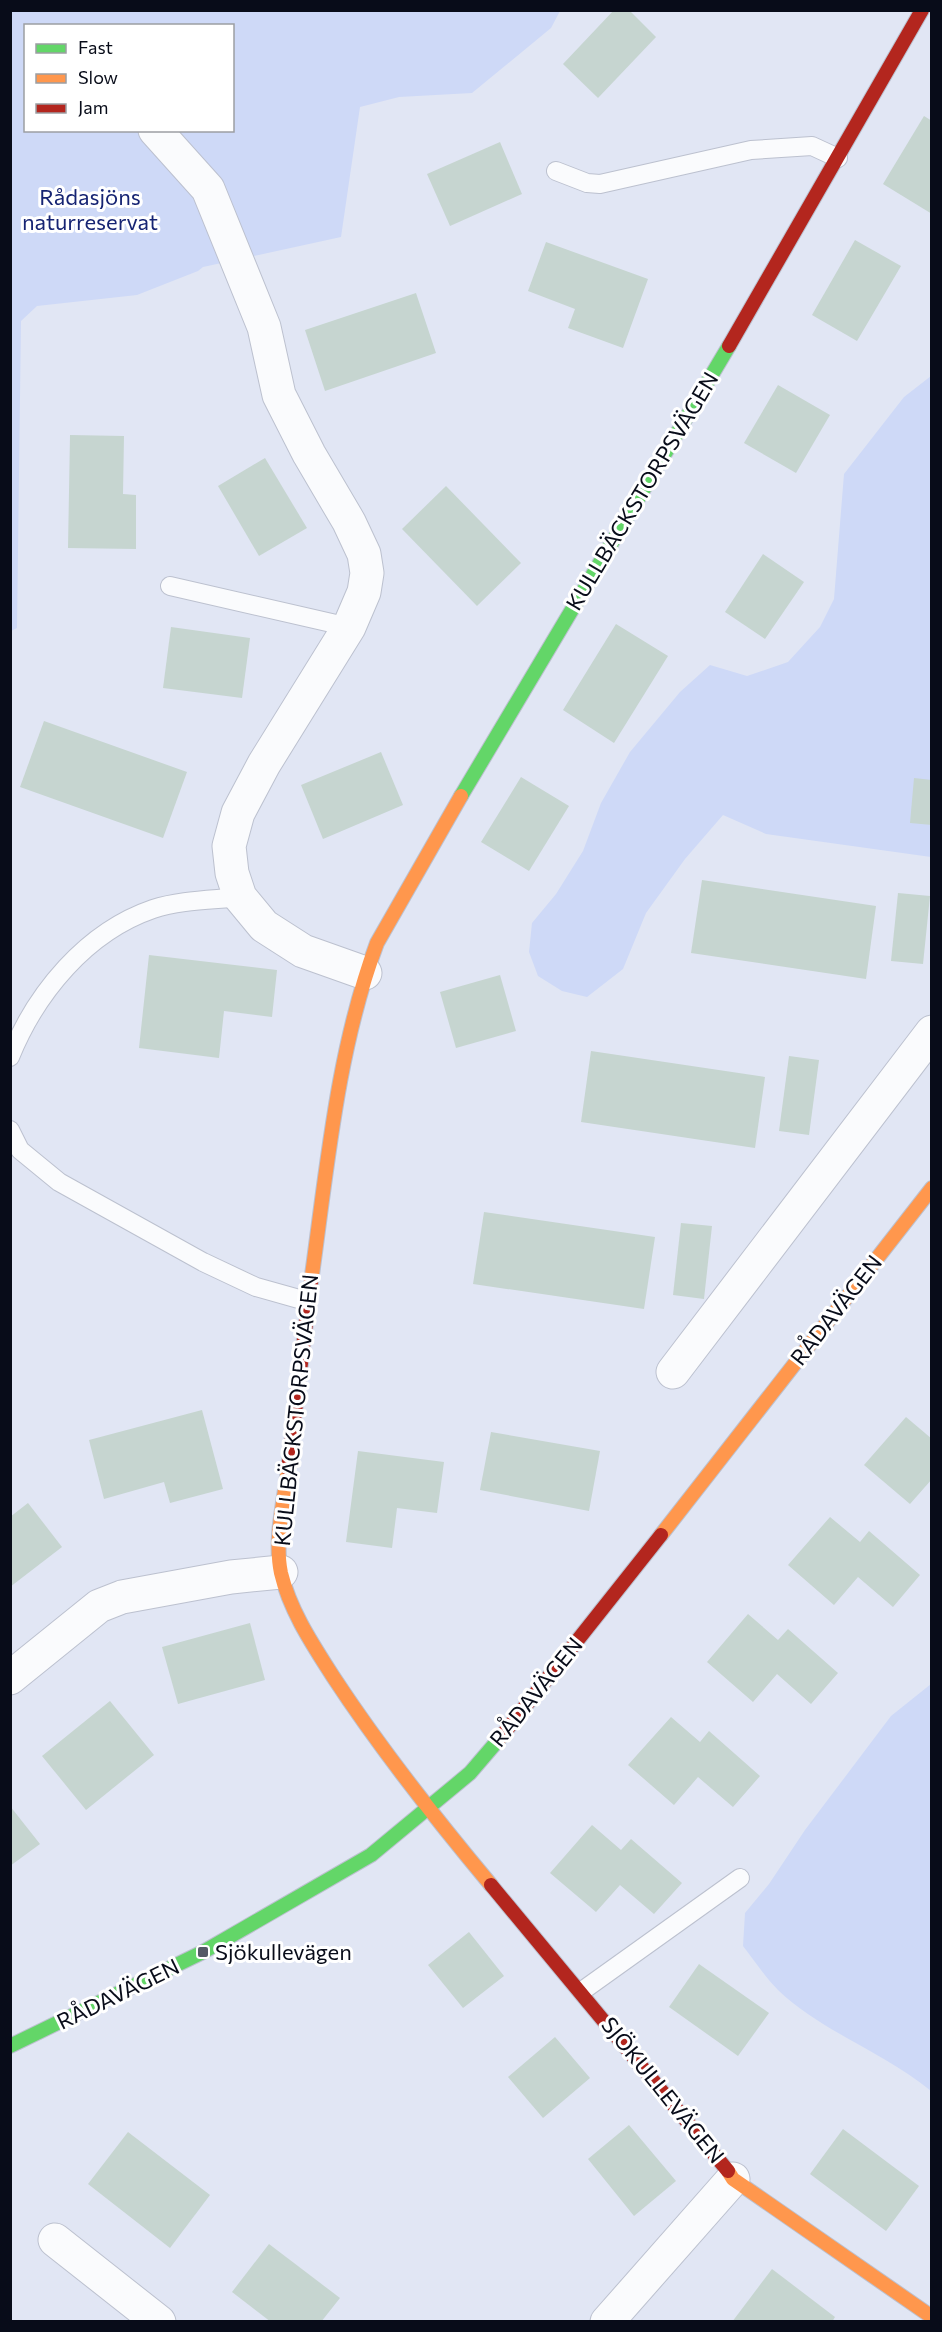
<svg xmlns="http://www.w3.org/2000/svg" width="942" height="2332" font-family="Commissioner,sans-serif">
<rect width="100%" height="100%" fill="#e1e6f4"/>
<g fill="#ced9f7" fill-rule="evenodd">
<path d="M11,11H560L551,28L472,93L399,97L360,107L341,237L203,267L198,271L137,295L37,306L21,321L17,628L11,631ZM26,26H232V130H26Z"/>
<path d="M931,376V857L766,834L723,815L685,859L646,913L623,969L587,997L562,991L538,976L529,952L532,923L556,894L583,851L601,803L630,752L680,692L710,665L747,676L788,662L820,627L834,599L844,474L904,397Z"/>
<path d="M931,1684V2091C884,2052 822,2032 778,1990C765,1977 754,1960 743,1946L745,1913L769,1884L805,1830L891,1716Z"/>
</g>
<g fill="#c6d5d0">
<path d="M614,10H629L656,37L598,98L563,64Z"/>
<path d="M924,116L932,121V214L883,184Z"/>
<path d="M500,142L522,194L450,226L427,174Z"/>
<path d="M855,240L901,266L857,341L812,315Z"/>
<path d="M546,242L648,279L623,348L568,328L575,309L528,291Z"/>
<path d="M416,293L436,353L325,391L305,330Z"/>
<path d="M778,385L830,415L796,473L744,443Z"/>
<path d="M70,435L124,436L123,494L136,495V549L68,548Z"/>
<path d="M265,458L307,528L259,556L218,486Z"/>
<path d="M446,486L521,563L477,606L402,529Z"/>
<path d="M763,554L804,582L765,639L725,612Z"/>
<path d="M616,624L668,656L614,743L563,710Z"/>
<path d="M171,627L250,638L242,698L163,688Z"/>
<path d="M44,721L187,772L163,838L20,787Z"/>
<path d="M381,752L403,805L323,839L301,785Z"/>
<path d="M521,777L569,806L529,871L481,842Z"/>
<path d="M914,778L932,780V825L910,823Z"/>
<path d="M702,880L876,906L866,979L691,953Z"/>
<path d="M898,893L930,896L923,964L891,961Z"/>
<path d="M149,955L277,970L272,1017L224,1011L219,1058L139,1048Z"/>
<path d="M500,975L516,1031L456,1048L440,992Z"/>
<path d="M591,1051L765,1077L755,1148L581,1122Z"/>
<path d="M789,1056L819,1060L809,1135L779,1131Z"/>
<path d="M484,1212L655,1237L644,1309L473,1284Z"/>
<path d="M681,1223L712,1226L704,1299L673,1295Z"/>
<path d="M202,1410L223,1489L170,1503L164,1482L104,1499L89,1440Z"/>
<path d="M906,1417L932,1439V1479L910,1504L864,1465Z"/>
<path d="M491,1432L600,1451L589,1511L480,1490Z"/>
<path d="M358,1451L444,1462L437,1513L397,1508L392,1548L346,1542Z"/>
<path d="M28,1503L62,1547L10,1587V1517Z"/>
<path d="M830,1517L860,1542L869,1531L920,1575L893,1607L858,1577L834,1605L788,1565Z"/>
<path d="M748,1614L778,1640L788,1629L838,1673L811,1704L777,1674L753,1702L707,1662Z"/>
<path d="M250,1623L265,1680L178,1704L162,1647Z"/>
<path d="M110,1701L154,1755L86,1810L42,1756Z"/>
<path d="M671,1717L700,1742L709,1731L760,1776L733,1807L698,1777L674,1805L628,1765Z"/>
<path d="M10,1806L40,1844L10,1866Z"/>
<path d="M592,1825L621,1850L631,1839L682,1883L654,1914L620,1885L596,1912L550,1873Z"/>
<path d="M469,1932L504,1976L463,2008L428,1965Z"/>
<path d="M699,1964L769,2013L738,2056L669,2007Z"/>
<path d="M555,2037L590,2078L543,2118L508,2077Z"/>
<path d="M629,2125L676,2181L634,2216L588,2159Z"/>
<path d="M843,2129L919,2186L886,2231L810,2174Z"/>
<path d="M128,2132L210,2195L170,2248L88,2184Z"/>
<path d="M269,2244L340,2298L321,2322H271L232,2292Z"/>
<path d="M772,2269L835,2317L832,2322H732Z"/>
</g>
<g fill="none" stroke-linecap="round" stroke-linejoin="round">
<defs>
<g id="lane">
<path d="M556,171L587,183L600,184L751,150L812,146L838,158"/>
<path d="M170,586L349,627"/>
<path d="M10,1057C36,993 86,932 153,909C180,900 212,900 240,897"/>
<path d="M10,1130L20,1150L59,1182L203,1262L256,1287L306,1301"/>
<path d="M582,1991L740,1878"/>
</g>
<g id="street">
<path d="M155,130L208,189L264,327L279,395L309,454L349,522L364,554L367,573L364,592L349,627L264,764L238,813L229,846L232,873L240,897L264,926L303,951L365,973"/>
<path d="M673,1372L932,1032"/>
<path d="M10,1678L99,1606L122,1597L231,1577L281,1572"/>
<path d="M55,2240L159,2322"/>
<path d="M607,2322L733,2179"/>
</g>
<g id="fast">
<path d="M461,796L729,346"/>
<path d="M10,2046L203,1952L371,1855L470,1773L500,1738"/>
</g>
<g id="slow">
<path d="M311,1282C327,1169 337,1050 377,943L461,796"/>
<path d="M288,1469C284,1502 274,1540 281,1573C290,1611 313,1645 334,1678C382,1751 435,1818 491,1885"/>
<path d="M661,1535L932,1188"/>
<path d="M728,2171L733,2179L932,2317"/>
</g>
<g id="jam">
<path d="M729,346L922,10"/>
<path d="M288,1469L311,1282"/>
<path d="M500,1738L661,1535"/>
<path d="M491,1885L728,2171"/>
</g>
</defs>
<use href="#lane" stroke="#bcc1cf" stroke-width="20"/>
<use href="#street" stroke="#bcc1cf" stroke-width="35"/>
<use href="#fast" stroke="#bcc1cf" stroke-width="16"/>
<use href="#slow" stroke="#bcc1cf" stroke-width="16"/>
<use href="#jam" stroke="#bcc1cf" stroke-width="16"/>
<use href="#lane" stroke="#fafbfd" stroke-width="18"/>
<use href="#street" stroke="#fafbfd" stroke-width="33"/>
<use href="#fast" stroke="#63d668" stroke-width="14"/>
<use href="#slow" stroke="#ff974d" stroke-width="14"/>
<use href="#jam" stroke="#b3261e" stroke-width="14"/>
</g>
<rect fill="#545866" stroke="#fff" stroke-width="2" x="197" y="1946" width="12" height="12" rx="3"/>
<g text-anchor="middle" stroke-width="6" stroke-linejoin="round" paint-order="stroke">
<g font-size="22" fill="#162473" stroke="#fff">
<text x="90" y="205">Rådasjöns<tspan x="90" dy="25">naturreservat</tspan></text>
</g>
<g font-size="22" fill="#080c19" stroke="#fff">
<text transform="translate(642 491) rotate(-59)" y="8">KULLBÄCKSTORPSVÄGEN</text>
<text transform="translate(836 1310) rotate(-52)" y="8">RÅDAVÄGEN</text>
<text transform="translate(296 1410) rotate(-84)" y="8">KULLBÄCKSTORPSVÄGEN</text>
<text transform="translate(536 1692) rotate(-51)" y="8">RÅDAVÄGEN</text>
<text transform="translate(118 1994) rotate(-26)" y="8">RÅDAVÄGEN</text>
<text transform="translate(663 2090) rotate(51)" y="8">SJÖKULLEVÄGEN</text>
</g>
<g font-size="22" fill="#080c19" stroke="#fff" text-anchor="start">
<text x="215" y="1960">Sjökullevägen</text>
</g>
</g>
<rect width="942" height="2332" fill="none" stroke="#080c19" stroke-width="24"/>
<rect x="24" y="24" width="210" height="108" fill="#ffffff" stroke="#9c9ea3" stroke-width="1.5"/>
<rect x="36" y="44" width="30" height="9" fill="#63d668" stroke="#9c9ea3" stroke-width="1.5"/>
<text x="78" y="54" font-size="18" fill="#080c19">Fast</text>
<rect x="36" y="74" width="30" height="9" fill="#ff974d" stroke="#9c9ea3" stroke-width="1.5"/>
<text x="78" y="84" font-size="18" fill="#080c19">Slow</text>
<rect x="36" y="104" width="30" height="9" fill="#b3261e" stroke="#9c9ea3" stroke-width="1.5"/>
<text x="78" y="114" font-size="18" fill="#080c19">Jam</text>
</svg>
